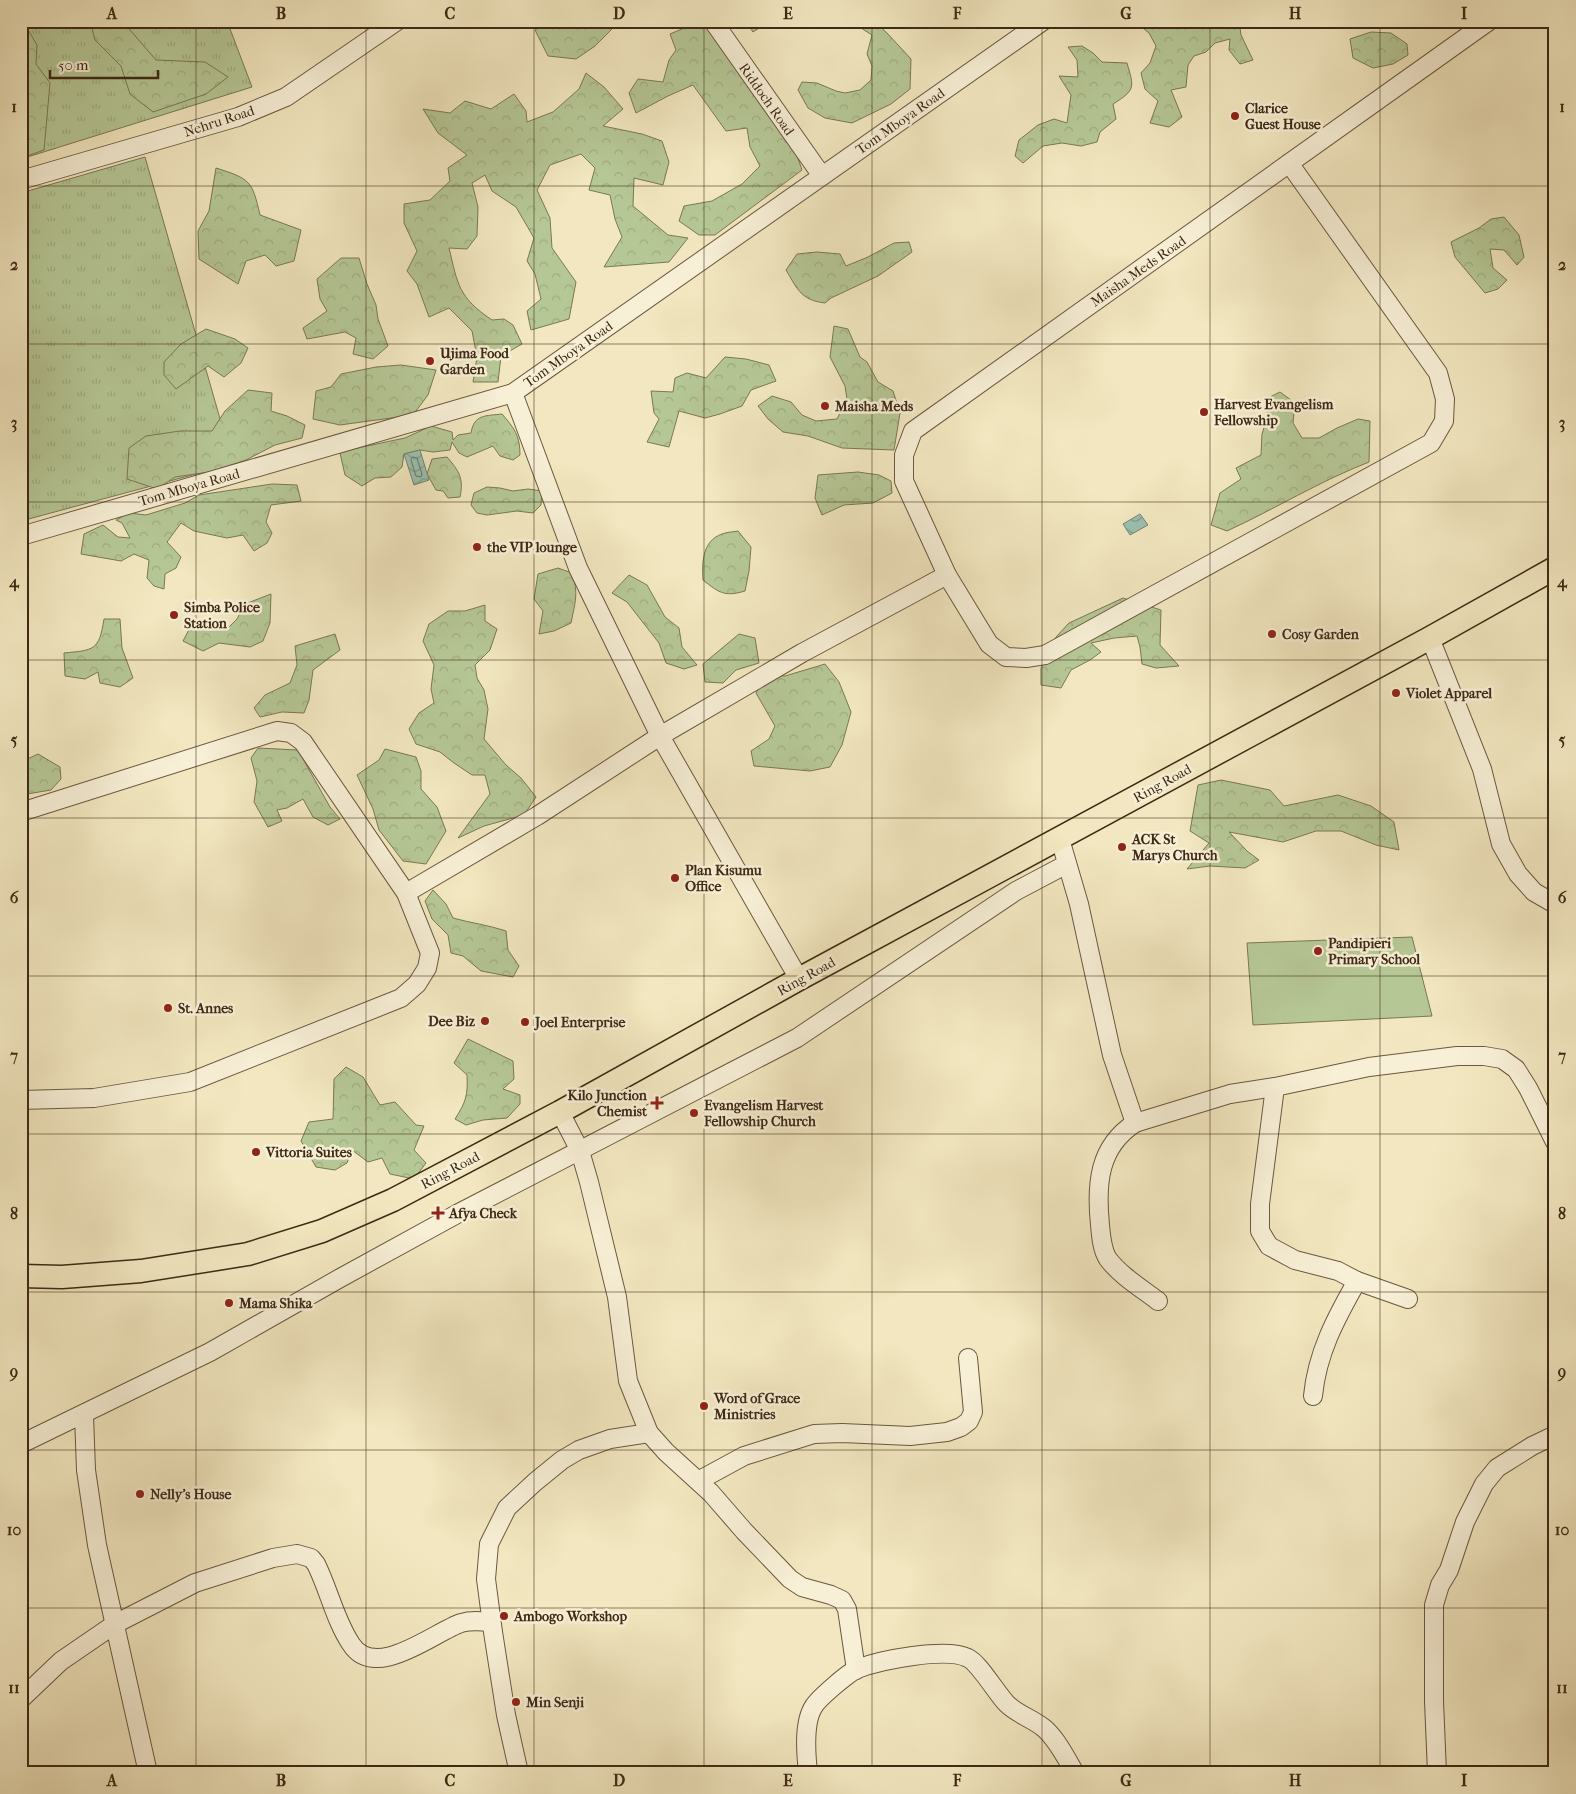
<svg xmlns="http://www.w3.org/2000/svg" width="1576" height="1794" font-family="'IM FELL French Canon',serif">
<defs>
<pattern id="grass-tufts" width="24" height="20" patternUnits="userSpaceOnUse" patternTransform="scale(1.25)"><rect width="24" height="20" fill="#b6c796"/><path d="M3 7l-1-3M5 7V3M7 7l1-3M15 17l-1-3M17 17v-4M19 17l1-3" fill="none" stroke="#9eab80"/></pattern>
<pattern id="forest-crowns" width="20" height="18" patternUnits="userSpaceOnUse" patternTransform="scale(1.25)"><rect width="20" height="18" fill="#b6c796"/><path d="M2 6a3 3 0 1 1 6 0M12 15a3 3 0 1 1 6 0" fill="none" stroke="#9eab80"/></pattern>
<pattern id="water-waves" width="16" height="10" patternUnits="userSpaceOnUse" patternTransform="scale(1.25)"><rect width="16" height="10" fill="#9bc0b0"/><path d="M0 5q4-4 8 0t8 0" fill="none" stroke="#809c8e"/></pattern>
</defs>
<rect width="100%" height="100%" fill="#f2e7c0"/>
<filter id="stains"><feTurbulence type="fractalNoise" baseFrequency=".004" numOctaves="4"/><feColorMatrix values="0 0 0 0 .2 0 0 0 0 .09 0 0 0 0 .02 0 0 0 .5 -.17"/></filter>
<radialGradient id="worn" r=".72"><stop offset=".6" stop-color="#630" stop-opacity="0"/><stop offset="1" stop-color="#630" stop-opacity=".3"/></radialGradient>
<g fill="url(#grass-tufts)" stroke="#7a7855">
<path d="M21,21H227L252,87L21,159Z"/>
<path d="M745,21H770L753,32Z"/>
<path d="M145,157L233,464L21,521V193Z"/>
</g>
<g fill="url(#forest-crowns)" stroke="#7a7855">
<path d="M36,21H125L130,30L156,60L205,62L228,77L206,94L153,112L130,94L121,66L95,40L91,24L70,26Z"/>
<path d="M552,21H620L595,46L576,59L548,56L535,30Z"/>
<path d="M850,21H874L887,33L911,59L910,89L891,104L852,123L825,118L808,108L798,90L802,82L817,83L836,91L845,93L860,90L871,80L872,66L867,54L872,35Z"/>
<path d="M1134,21H1239L1241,35L1253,60L1240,64L1229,50L1230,39L1215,43L1206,52L1194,56L1188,65L1186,87L1171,90L1182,117L1169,127L1150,123L1158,101L1145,89L1141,73L1150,63L1156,46L1149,33Z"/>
<path d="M21,22L24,23L37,45L36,64L50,83L44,150L21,158C21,139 24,120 21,102Z"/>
<path d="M704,22L794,147L802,170L715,235H699L679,221L684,206L712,201L742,184L760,166L750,147L747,128L726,131L693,85L668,96L636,113L629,93L638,79L663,82L669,60L676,50L670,34L689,26Z"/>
<path d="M1371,32L1391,33L1407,44L1408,55L1393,64L1373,68L1353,58L1350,39Z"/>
<path d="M1082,46L1093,53L1102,62L1127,63C1134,87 1136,90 1113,104L1116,119L1100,132L1097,142L1081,146L1062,143L1043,146L1023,163L1015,156L1019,140L1038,125L1054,119L1067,123L1071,95L1059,76L1078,77L1077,60L1068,47Z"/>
<path d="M586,73L604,87L623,109L603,126L642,134L662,141L669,162L663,185L634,178L633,206L668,235L688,238L669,262L604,267L622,237L615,219L610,195L589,190L595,168L581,154L550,165L537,190L550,218L552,248L576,282L569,319L531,330L527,311L541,299L535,274L527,261L534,238L516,207L492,191L485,175L472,183L478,207L477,236L467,249L449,248C458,285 458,297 492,320L504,319L513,325L522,344L501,356L498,382H473L477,357L472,331L449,308L429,317L417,284L407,271L417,251L404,223V204L430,200L450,181L448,168L467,155L438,133L423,109L450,113L465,101L491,109L514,94L526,111L527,122L553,112L579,89Z"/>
<path d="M216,168C250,179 252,180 260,215L301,230L294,261L276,266L265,255L246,261L238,284L199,259L198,231L209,211Z"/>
<path d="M1504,217L1519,235L1524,257L1517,265L1504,250L1490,249L1493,268L1507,280L1498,289L1485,293L1455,257L1451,242L1479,228L1491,219Z"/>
<path d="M909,242L912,252L878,276L831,298L825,303C801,300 798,290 786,270L797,254L817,252L840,254L846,266L868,257L894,243Z"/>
<path d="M341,258H359L367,284L376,305L378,319L388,346L373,359L353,354L356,338L345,332L307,339L303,328L327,311L320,299L317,279Z"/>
<path d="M834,326L848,329L860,357L867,362L878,382L893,391L900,413L894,450L842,448L808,436L783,432L768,419L758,406L772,396L791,402L802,415L816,421L837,419L847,399L845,386L830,357Z"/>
<path d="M206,329L235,339L248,348L241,363L224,377L208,366L176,389L164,375V362L181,344Z"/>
<path d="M725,357L746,359L769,365L776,381L751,390L742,406L720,414L705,418L679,411L669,447L647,442L659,419L654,413L651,391L673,392L675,378L687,373L706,378Z"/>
<path d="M401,365L436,370L428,395L413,415L340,425L313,419L316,391L331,387L341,374L376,367Z"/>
<path d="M248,390L272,393L271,411L287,416L305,425L302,438L275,445L246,460L209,472L175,477L157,489L127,479L129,448L146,436L180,431H212L225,411Z"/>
<path d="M1280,392L1295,403L1293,423L1302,438H1319L1337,428L1358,419L1370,421L1369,462C1320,481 1275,509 1227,531L1211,525L1220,493L1241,479L1236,468L1261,455L1262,434L1268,415L1264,400Z"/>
<path d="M502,414C514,428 520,435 520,455L513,460L500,456L493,446L467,457L459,453L452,442L450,450L433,452L420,450L404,454L402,467L391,477L375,478L362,486L345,475L340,453L362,447L405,438L431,426L452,432L453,440L458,435L471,433C474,414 486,416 502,414Z"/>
<path d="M447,457C459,471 464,478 460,497L448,498L443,491L436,490L427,474L432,459Z"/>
<path d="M858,472L879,475L891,481L892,493L873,503L844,505L822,515L815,498L818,475Z"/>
<path d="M272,484L297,485L301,501L271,505L266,522L272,533L267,543L254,551L243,535L227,538L194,531L181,523L167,542L181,557L176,568L165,574L164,589L154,586L147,578L149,560L134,554L121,561L81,554L84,534L103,525L118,537L130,538L122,523L116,520L129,513L146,515L185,503L199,495Z"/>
<path d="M487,487L500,488L513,491L528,489L542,491L541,505L533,513L517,511L487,515L477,513L471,505L474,493Z"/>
<path d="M738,531L751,547L749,571L745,591C725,597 719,593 703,580C702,563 702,541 722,534C727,532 733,532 738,531Z"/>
<path d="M558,568L572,573C579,593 575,603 571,623L554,631L539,634L543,611L534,599L538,574Z"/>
<path d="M629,575L647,585L665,617L679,628L682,647L697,665L684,669L666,663L659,643L627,602L612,593Z"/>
<path d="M271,594L270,623L263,641L250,647L219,643L203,651L183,641L192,624L226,630L237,619L245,604Z"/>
<path d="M1123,598L1161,610L1160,645L1179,666L1156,668L1142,664L1140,647L1137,636L1114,638L1091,643L1101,652L1090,660L1071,670L1061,688L1041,685V668L1056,637L1069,623Z"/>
<path d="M485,605V621L497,629L490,650L475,665L477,678L484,690L488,709L484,739L506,765L521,778L536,797L524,815L484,826L458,838L490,794L485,775H472L454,763L440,752L416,744L409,729L419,713L434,703L431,689L434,665L423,641L429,624L448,611H465Z"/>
<path d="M104,619H120L122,648L133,678L120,687L100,683L98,672L85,679L65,676L64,653C94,650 99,651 104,619Z"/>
<path d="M335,634L340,650L313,670L309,700L304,713L282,712L260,717L254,708L265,695L290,683L297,665L295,646Z"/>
<path d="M739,634L755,638L759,663L736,670L723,683L705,682L703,664Z"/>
<path d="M825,664L839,682L851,712L842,745L830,767L810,771L754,766L751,751L769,739L775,726L756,693L766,675L785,676Z"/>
<path d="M258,748L298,750L330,807L340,819L328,825L313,817L303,799L287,808L277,810L282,821L268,827L254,802L257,781L251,758Z"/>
<path d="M385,749L416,757L421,771V789L437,807L446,831L426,864L403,861L379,830L373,809L357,775L379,760Z"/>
<path d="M38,754L60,767L61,779L51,790L27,794L21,793V762Z"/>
<path d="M1221,780L1270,790L1284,806L1338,795L1371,806L1394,822L1399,850L1376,845L1341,831H1316L1283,842L1229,832L1247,851L1259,860L1245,868L1210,866L1187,869L1209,843L1190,831L1198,785Z"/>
<path d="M433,890L446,904L453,918C471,923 488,925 506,931L508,950L519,966L513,977L481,971L463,956L451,953L448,935L432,919L425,901Z"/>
<path d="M468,1039L513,1061L514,1079L503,1089L520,1095V1104L507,1118L483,1120L466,1125L455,1119C466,1102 468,1095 467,1075L454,1063Z"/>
<path d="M346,1067L363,1077L380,1105L395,1102L416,1125L424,1126L414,1150L426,1163L414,1179L390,1174L382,1158L368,1162L352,1150L347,1163L335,1170L316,1167L301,1141L309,1122L333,1119L334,1079Z"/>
</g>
<path fill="#b6c796" stroke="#7a7855" d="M1412,937L1432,1016L1253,1025L1247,943Z"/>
<g fill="url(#water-waves)" stroke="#768472">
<path d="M420,450L429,480L414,485L404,454Z"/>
<path d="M1140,514L1148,525L1130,535L1123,524Z"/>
</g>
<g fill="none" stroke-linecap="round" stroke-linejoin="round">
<path stroke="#6c7462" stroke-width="1" d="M413,457L417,458L422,474L421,477L416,476L411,460Z"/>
<defs>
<g id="minor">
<path d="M713,21L822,176"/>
<path d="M1289,163L1438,373L1445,399L1444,421L1431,443L1045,655L1026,658L1006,657L989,644L947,575L904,481V455L913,431L1489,21"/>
<path d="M21,180L238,117L286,97L397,21"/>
<path d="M513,393L578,568L660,736L799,979"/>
<path d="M21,536L513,393L1043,21"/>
<path d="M1430,638L1482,769L1501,844L1518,874L1534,892L1555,904"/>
<path d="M21,812L277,731L291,733L303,742L406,893L430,953L427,968L417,984L401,998L190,1082L94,1098L21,1100"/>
<path d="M1060,839L1079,904L1112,1055L1135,1123"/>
<path d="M406,893L537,816L660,736L802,653L947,575"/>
<path d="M1275,1087L1260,1204V1231L1269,1246L1295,1260L1338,1271L1357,1281L1408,1299"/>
<path d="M560,1112L580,1151L589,1182L617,1297L628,1381L649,1433L666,1452L711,1493L744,1531L790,1579L802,1587L831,1595L842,1600L847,1609L856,1670"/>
<path d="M1158,1301C1141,1288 1121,1276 1108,1259C1102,1250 1101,1236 1100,1225C1096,1185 1098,1147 1135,1123L1230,1094L1275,1087L1369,1067L1457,1056H1484L1502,1059L1516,1069L1528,1088L1555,1142"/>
<path d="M1313,1396C1317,1353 1336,1318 1357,1281"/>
<path d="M84,1415L86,1470L97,1545L148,1773"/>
<path d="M21,1444L210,1352L342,1277L457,1214L797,1038L1016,891L1067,864"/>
<path d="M698,1481L744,1456L814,1434L842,1433L910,1436L947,1432L961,1427L969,1421L973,1412L968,1358"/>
<path d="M21,1699L61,1661L115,1624L195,1583L273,1558L297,1554L311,1558L316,1564C329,1590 335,1620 351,1644C375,1682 434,1632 461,1623C471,1620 481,1621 491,1622"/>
<path d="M519,1773L506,1715L493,1632L486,1579L489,1544L507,1508L535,1482L562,1460L579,1450L610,1439L649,1433"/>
<path d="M808,1773C806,1754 803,1722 814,1706C819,1698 848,1673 857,1669C880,1660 946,1647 968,1658C979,1663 997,1694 1007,1704C1018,1715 1034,1719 1045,1729C1058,1741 1066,1758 1075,1773"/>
<path d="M1437,1773L1434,1701V1605L1440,1585L1449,1570L1465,1522L1484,1484L1497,1468L1532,1446L1555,1435"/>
</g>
<path id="major" d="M21,1276L62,1277L141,1271L248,1254L322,1231L393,1200L560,1112L799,979L1430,638L1555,568"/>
</defs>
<use href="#minor" stroke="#6b583f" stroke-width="20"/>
<use href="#major" stroke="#3e2914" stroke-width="25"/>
<use href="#minor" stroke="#f7efd6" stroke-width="18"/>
<use href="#major" stroke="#f2e7c0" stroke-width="22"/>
</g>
<path fill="none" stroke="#3e2914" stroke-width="1" stroke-opacity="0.55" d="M196,21V1773M366,21V1773M534,21V1773M704,21V1773M872,21V1773M1042,21V1773M1210,21V1773M1380,21V1773M21,186H1555M21,344H1555M21,502H1555M21,660H1555M21,818H1555M21,976H1555M21,1134H1555M21,1292H1555M21,1450H1555M21,1608H1555"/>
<g fill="#8f2418" stroke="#f7efd6" stroke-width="2">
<circle cx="1235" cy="116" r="5"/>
<circle cx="430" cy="361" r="5"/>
<circle cx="825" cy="406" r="5"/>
<circle cx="1204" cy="412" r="5"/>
<circle cx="477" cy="547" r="5"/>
<circle cx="174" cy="615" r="5"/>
<circle cx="1272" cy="634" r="5"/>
<circle cx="1396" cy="693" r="5"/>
<circle cx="1122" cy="847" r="5"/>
<circle cx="675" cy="878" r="5"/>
<circle cx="1318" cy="951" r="5"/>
<circle cx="168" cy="1008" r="5"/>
<circle cx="485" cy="1021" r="5"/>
<circle cx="525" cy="1022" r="5"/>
<path d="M654.5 1095.5h5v5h5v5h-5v5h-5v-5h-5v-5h5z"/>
<circle cx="694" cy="1113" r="5"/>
<circle cx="256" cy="1152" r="5"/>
<path d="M435.5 1205.5h5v5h5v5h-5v5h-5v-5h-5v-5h5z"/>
<circle cx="229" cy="1303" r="5"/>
<circle cx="704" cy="1406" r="5"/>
<circle cx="140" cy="1494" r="5"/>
<circle cx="504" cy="1616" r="5"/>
<circle cx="516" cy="1702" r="5"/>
</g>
<g text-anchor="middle" stroke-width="5" stroke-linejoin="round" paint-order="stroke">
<g font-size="14" fill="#3e2914" stroke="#f7efd6">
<text transform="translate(767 99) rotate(55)" y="5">Riddoch Road</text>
<text transform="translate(219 121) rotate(-18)" y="5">Nehru Road</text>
<text transform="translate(900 121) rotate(-35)" y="5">Tom Mboya Road</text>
<text transform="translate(1138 271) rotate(-35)" y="5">Maisha Meds Road</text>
<text transform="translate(568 354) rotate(-35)" y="5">Tom Mboya Road</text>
<text transform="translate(189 487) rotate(-16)" y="5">Tom Mboya Road</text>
<text transform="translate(1162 783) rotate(-29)" y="5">Ring Road</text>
<text transform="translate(806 976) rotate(-29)" y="5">Ring Road</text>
<text transform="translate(450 1170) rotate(-28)" y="5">Ring Road</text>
</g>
<g font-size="14" font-weight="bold" fill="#3e2914" stroke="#f7efd6" text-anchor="start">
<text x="1245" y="113">Clarice<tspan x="1245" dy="16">Guest House</tspan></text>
<text x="440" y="358">Ujima Food<tspan x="440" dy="16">Garden</tspan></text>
<text x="1214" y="409">Harvest Evangelism<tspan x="1214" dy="16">Fellowship</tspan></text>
<text x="835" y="411">Maisha Meds</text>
<text x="487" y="552">the VIP lounge</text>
<text x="184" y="612">Simba Police<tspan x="184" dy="16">Station</tspan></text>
<text x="1282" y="639">Cosy Garden</text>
<text x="1406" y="698">Violet Apparel</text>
<text x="1132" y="844">ACK St<tspan x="1132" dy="16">Marys Church</tspan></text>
<text x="685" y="875">Plan Kisumu<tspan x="685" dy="16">Office</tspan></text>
<text x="1328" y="948">Pandipieri<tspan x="1328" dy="16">Primary School</tspan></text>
<text x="178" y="1013">St. Annes</text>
<text x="475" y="1026" text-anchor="end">Dee Biz</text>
<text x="535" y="1027">Joel Enterprise</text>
<text x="647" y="1100" text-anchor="end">Kilo Junction<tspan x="647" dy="16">Chemist</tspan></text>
<text x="704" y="1110">Evangelism Harvest<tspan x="704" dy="16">Fellowship Church</tspan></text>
<text x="266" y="1157">Vittoria Suites</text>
<text x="449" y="1218">Afya Check</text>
<text x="239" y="1308">Mama Shika</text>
<text x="714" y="1403">Word of Grace<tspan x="714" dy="16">Ministries</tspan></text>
<text x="150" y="1499">Nelly's House</text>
<text x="514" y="1621">Ambogo Workshop</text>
<text x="526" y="1707">Min Senji</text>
</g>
</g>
<rect width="1576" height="1794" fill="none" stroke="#f2e7c0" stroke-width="55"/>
<path d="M50 70v8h108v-8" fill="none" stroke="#3e2914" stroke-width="2.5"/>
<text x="58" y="70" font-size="15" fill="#3e2914" stroke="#f7efd6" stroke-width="4" paint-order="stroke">50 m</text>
<rect x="28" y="28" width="1520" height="1738" fill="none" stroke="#3e2914" stroke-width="2"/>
<g font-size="16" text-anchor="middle" font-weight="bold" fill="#3e2914">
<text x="112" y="19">A</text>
<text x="281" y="19">B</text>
<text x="450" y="19">C</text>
<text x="619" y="19">D</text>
<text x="788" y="19">E</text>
<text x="957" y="19">F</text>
<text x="1126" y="19">G</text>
<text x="1295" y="19">H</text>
<text x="1464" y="19">I</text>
<text x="14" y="112">1</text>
<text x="1562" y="112">1</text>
<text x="14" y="270">2</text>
<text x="1562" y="270">2</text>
<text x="14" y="428">3</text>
<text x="1562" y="428">3</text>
<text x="14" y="587">4</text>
<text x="1562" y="587">4</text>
<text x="14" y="745">5</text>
<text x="1562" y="745">5</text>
<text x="14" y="903">6</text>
<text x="1562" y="903">6</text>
<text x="14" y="1061">7</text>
<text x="1562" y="1061">7</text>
<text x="14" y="1219">8</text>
<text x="1562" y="1219">8</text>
<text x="14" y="1377">9</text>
<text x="1562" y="1377">9</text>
<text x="14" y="1535">10</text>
<text x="1562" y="1535">10</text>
<text x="14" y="1693">11</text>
<text x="1562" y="1693">11</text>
<text x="112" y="1786">A</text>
<text x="281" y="1786">B</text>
<text x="450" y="1786">C</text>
<text x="619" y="1786">D</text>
<text x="788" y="1786">E</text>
<text x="957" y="1786">F</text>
<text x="1126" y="1786">G</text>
<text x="1295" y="1786">H</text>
<text x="1464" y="1786">I</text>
</g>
<rect width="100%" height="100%" filter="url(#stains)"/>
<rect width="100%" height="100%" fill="url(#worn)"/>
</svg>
